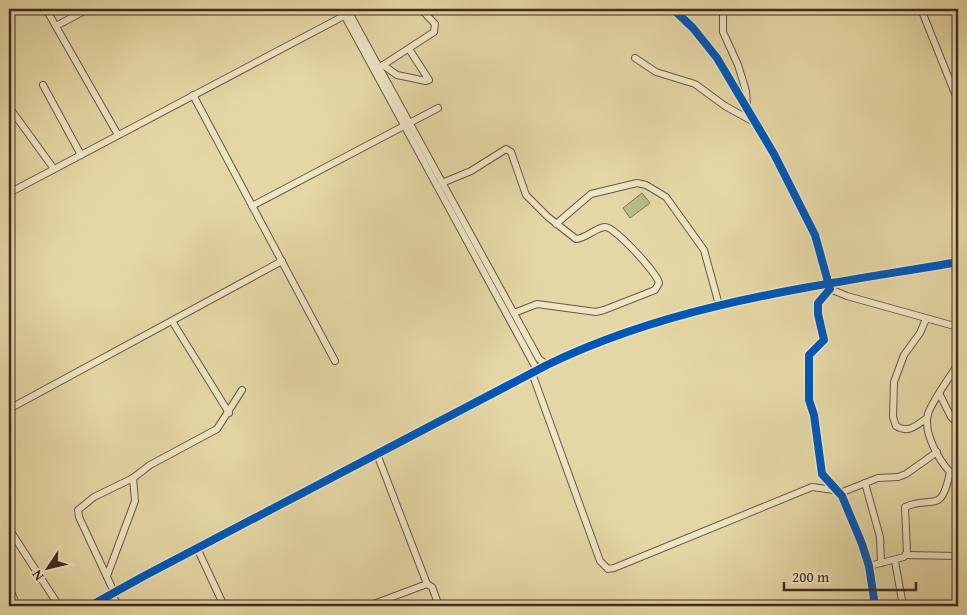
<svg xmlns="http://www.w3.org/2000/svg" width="967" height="615" font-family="'Gentium Book Plus',serif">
<rect width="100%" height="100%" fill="#e5d7a5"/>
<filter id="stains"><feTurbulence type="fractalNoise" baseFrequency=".004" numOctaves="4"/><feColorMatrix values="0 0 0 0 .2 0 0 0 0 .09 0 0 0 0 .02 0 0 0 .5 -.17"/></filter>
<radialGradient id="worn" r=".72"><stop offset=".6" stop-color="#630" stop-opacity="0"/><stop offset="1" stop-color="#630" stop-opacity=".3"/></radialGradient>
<path fill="#b6be85" stroke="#7b7454" d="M642,193L650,203L630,218L623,208Z"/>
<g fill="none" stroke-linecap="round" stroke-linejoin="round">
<defs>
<g id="minor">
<path d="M46,9L118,135"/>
<path d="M341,9L537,370"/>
<path d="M347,9L539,359L547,365"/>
<path d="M673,9L693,28L717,58L774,154L815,235L830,289L818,303V314L824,340L809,355V400L814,415L822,474L842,496L862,544L869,566L875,606"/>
<path d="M723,9V32L738,65L746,91L747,106"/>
<path d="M921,9L958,101"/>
<path d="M56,26L88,9"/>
<path d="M635,58L656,72L695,84L725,106L754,122"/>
<path d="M383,65L397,75L426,81L429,80L409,49"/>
<path d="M380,67L434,32L435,24L421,9"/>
<path d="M43,85L81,155"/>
<path d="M193,95L335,361"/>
<path d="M9,107L54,169"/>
<path d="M442,183L471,171L506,149L511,152L526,195L548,217L576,239C587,238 595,228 605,227C614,226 657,273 659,283L655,290L604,310L596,312L537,304L514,313"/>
<path d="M9,193L357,9"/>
<path d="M252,206L438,108"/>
<path d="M556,224L591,194L637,183L646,185L666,197L704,250L719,305"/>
<path d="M830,289L847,296L958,327"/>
<path d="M926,319L920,333L904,355L894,382L893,417L896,426C908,434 917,425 927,418"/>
<path d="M172,321L229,413"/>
<path d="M532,373L600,561L608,569L614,568L812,487L834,490"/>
<path d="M940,395L951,417L958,424"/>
<path d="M9,409L282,261"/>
<path d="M377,454L427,584"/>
<path d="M950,472L958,475"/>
<path d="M865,483L880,537L881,563"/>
<path d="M840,493L878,478L898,477L906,474L937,452"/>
<path d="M9,529L59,606"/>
<path d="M197,548L224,606"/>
<path d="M906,555L958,556"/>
<path d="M895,561L903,606"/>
<path d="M869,566L904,557L907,552L905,507C932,494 941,517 950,472C938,459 923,432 928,414C932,401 950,377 958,364"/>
<path d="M107,576L135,501L133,478"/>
<path d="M9,587L17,606"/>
<path d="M114,592L79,517L78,510L94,497L133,478L150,465L217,429L242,390"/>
<path d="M111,594L119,606"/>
<path d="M90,606L144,576L547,365C676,302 819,286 958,262"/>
<path d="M368,606L427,584L432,587L439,606"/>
</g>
</defs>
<use href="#minor" stroke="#695643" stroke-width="8"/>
<use href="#minor" stroke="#eee5c4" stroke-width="6"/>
<defs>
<g id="cycleway">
<path d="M673,9L693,28L717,58L774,154L815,235L830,289L818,303V314L824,340L809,355V400L814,415L822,474L842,496L862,544L869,566L875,606"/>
<path d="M90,606L144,576L547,365C676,302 819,286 958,262"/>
</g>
</defs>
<use href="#cycleway" stroke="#eee5c4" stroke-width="11"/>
<use href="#cycleway" stroke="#0057b8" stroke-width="8"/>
</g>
<rect width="967" height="615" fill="none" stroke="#e5d7a5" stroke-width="30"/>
<rect x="10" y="10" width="947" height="595" fill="none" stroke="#402b22" stroke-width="2.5"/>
<rect x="15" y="15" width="937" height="585" fill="none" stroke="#402b22"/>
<g transform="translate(48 568) rotate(235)" stroke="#eee5c4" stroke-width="4" paint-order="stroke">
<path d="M0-4L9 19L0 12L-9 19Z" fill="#402b22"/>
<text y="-8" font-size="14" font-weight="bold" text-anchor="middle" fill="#402b22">N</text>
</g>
<path d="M784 582v8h132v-8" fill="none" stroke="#402b22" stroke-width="2.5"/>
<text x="792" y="582" font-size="15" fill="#402b22" stroke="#eee5c4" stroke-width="4" paint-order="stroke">200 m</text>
<rect width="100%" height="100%" filter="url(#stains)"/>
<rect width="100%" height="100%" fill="url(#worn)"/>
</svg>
